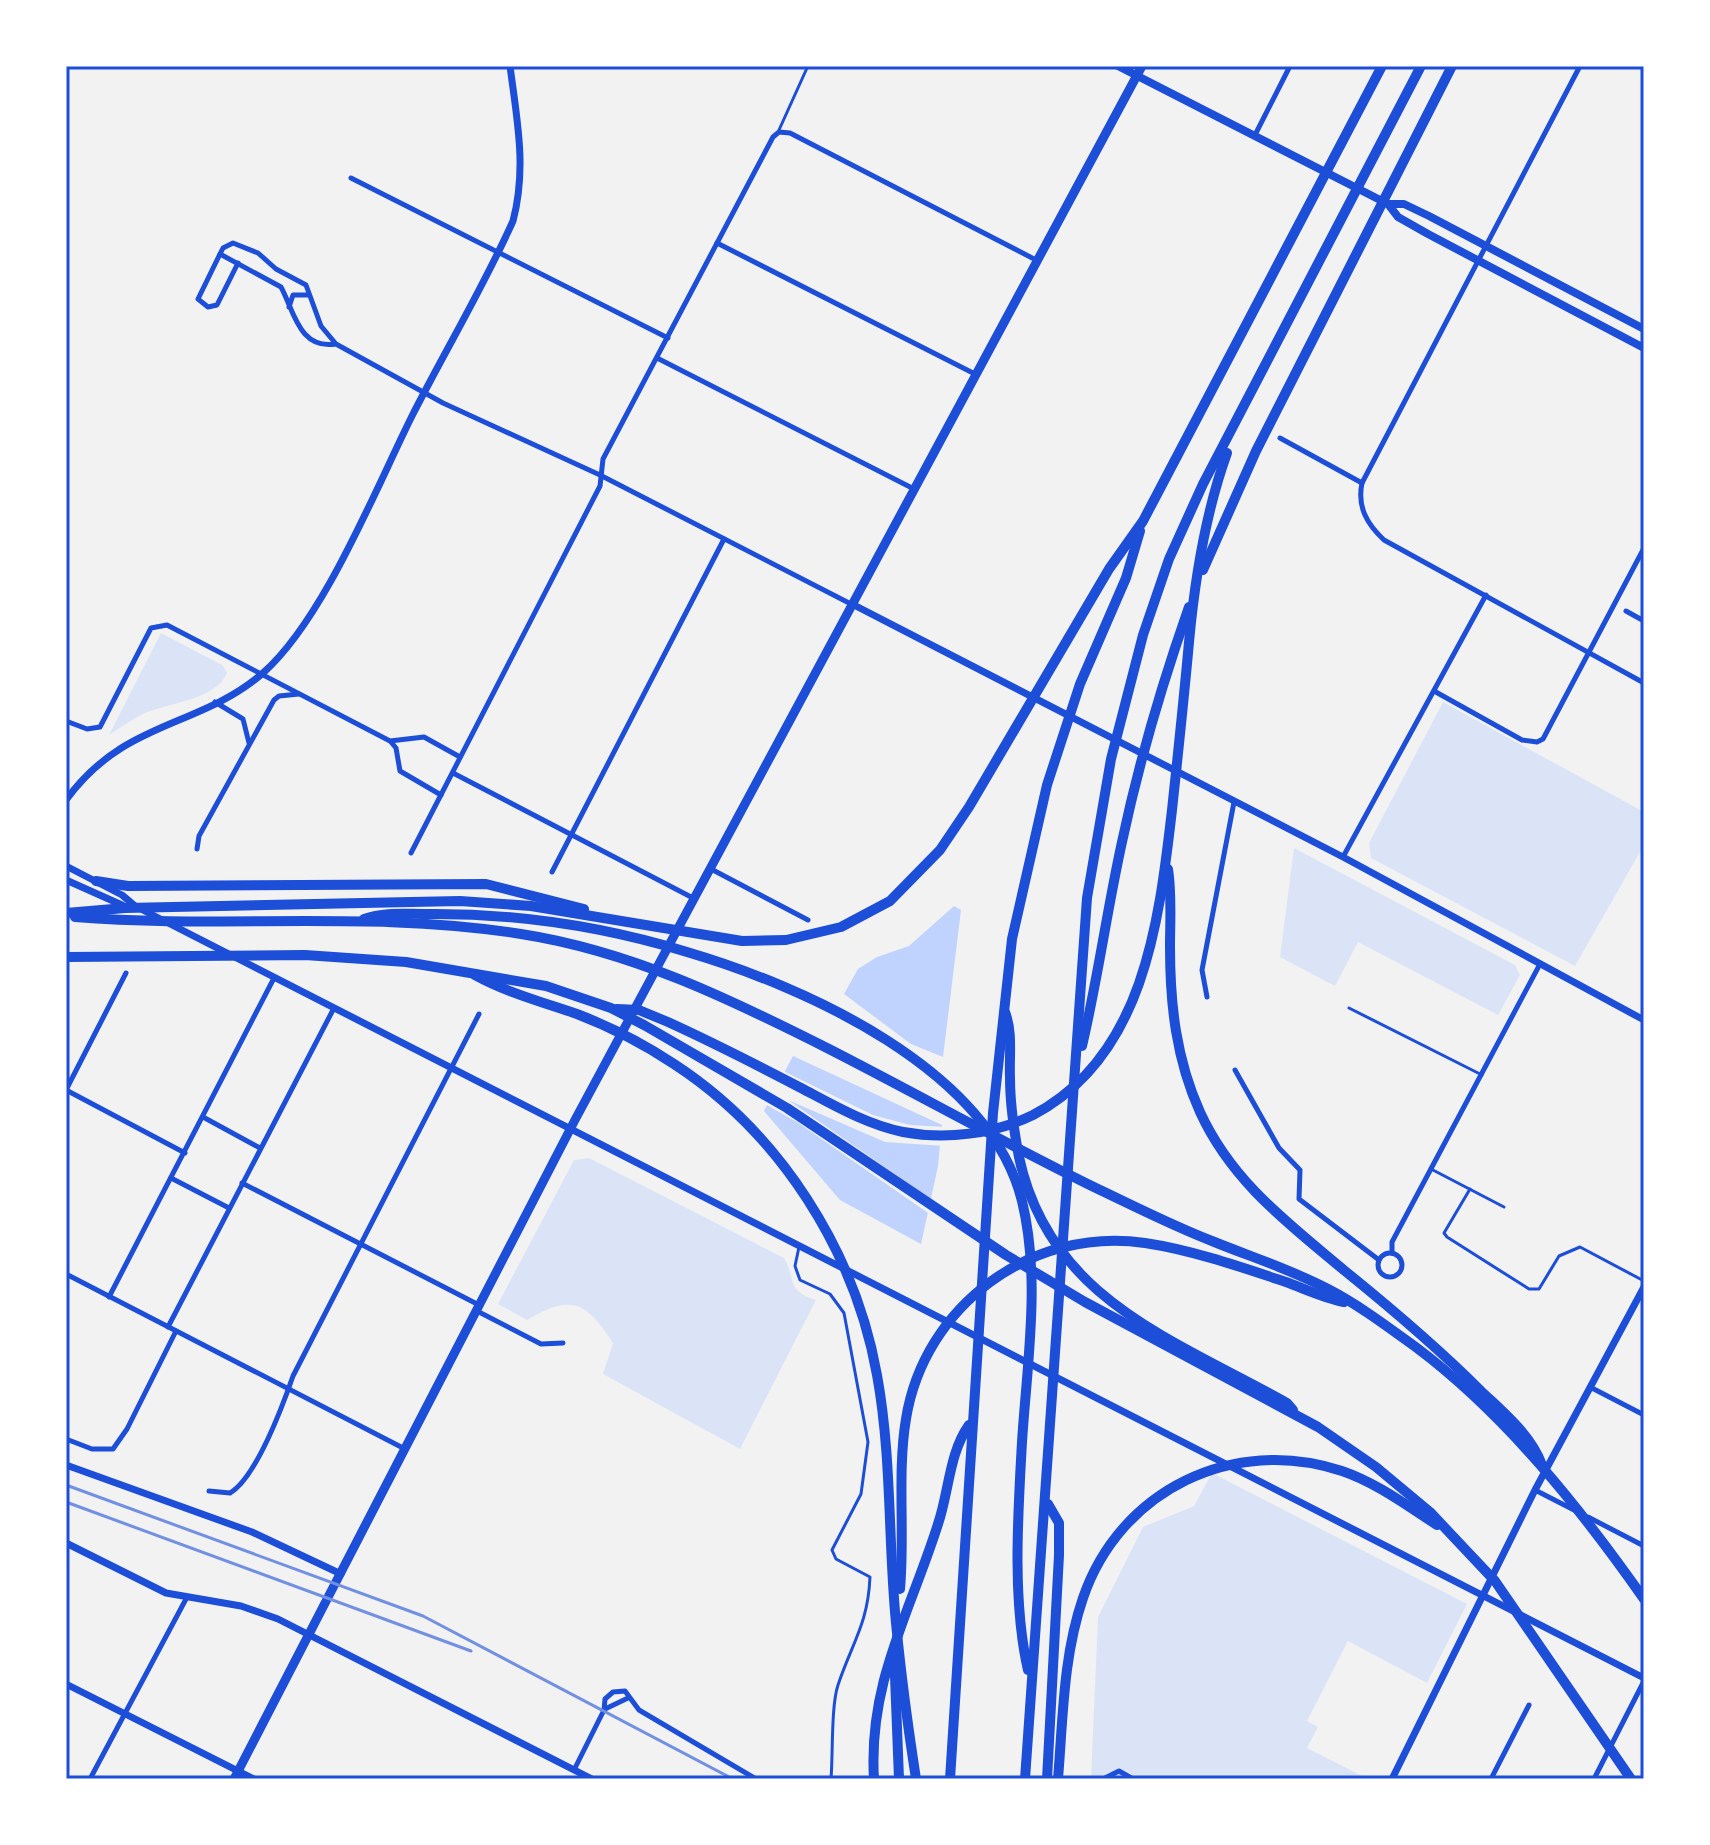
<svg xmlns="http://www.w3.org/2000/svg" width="1710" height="1845" font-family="'Roboto Condensed',sans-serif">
<rect width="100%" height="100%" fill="#f2f2f2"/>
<g fill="#dbe4f7">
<path d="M161,633L222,665L227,672C218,700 166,703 143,714C131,720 120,728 109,735Z"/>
<path d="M1443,702L1644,812V845L1575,966L1371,858L1369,843Z"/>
<path d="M1294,848L1515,965L1520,975L1498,1015L1358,942L1335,986L1280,957Z"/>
<path d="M589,1158L784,1258C797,1280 785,1290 816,1300L740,1449L603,1374L613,1343C586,1301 571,1294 527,1320L498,1304L574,1160Z"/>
<path d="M1212,1473L1467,1604L1427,1683L1348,1641L1307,1721L1318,1727L1307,1748L1368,1779H1091L1098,1617L1143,1527L1194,1506Z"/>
</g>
<g fill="#bfd3fe">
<path d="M954,906L961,910L943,1057L911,1044L844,994L858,969L877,957L909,946Z"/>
<path d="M793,1056L942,1125L938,1166L921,1244L840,1200L764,1111Z"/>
</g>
<path fill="#f2f2f2" d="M781,1070L873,1115L910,1125L946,1127L944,1146L885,1142L788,1100L934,1201L931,1215L797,1122L763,1103Z"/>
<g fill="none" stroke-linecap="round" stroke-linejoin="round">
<g stroke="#1d4ed8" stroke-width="3">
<path d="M779,130L807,68"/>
<path d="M1349,1008L1482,1075"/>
<path d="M1431,1169L1504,1207"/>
<path d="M1470,1189L1444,1233L1447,1237L1529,1289H1539L1559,1256L1580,1247L1644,1281"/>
<path d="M799,1247L795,1266L800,1280L830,1294L844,1313L868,1442L861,1494L832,1550L836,1559L870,1577C868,1624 852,1643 838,1685C831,1706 833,1755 831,1779"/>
</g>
<g stroke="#1d4ed8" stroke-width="5">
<path d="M466,66H488"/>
<path d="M1580,66L1362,483C1357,507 1367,524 1384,540L1644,683"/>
<path d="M1255,135L1290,66"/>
<path d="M351,178L668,338"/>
<path d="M717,243L975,374"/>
<path d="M220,254L198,299L208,307L217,305L238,263"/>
<path d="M289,307L293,295H309"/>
<path d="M336,344L321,326L306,285L276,269L258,253L233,243L223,248L220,254L281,287C294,311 299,350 336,344L443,403L600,475L851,604"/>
<path d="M657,358L914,489"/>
<path d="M1280,438L1362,483"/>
<path d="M1626,611L1644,621"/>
<path d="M1434,691L1522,740L1537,742L1543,739L1644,548"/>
<path d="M215,702L243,719L249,743"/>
<path d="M66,721L87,729L100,727L151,628L167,625L390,741L424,737L460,757"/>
<path d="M391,742L396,748L400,771L441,795"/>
<path d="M453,773L693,898"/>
<path d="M197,849L199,836L274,700L279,696L299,694"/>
<path d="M411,853L600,486L603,459L773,137L779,132L790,133L1038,261"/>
<path d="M1343,857L1486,595"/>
<path d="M711,869L808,920"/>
<path d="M552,872L724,539"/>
<path d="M1207,997L1202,970L1234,802"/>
<path d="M1235,1070L1279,1148L1300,1170L1299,1199L1379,1260"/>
<path d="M66,1090L185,1153"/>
<path d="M66,1090L126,973"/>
<path d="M203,1117L260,1148"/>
<path d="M171,1178L229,1208"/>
<path d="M242,1183L479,1305"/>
<circle cx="1390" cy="1265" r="12"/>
<path d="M1392,1253V1242L1540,964"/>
<path d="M66,1274L405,1449"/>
<path d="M109,1297L274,978"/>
<path d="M477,1311L541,1344L563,1343"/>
<path d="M168,1327L334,1008"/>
<path d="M1590,1387L1644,1415"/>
<path d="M66,1439L92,1449H113L127,1429L176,1331"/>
<path d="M1535,1490L1576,1511"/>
<path d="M209,1491L230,1493C256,1478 283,1405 293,1376L479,1014"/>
<path d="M1588,1517L1644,1546"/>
<path d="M605,1709L628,1698"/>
<path d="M574,1770L604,1710L605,1699L613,1692L625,1691L639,1710L756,1779"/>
<path d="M90,1779L186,1599"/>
<path d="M1103,1779L1119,1771L1133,1779"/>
<path d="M1491,1779L1529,1705"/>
<path d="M1594,1779L1644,1681"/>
</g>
<g stroke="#1d4ed8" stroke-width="7">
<path d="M852,604L1343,857L1644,1020"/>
<path d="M66,800C125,719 198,729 263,673C324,619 375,490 412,416C445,351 483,288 513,221C527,168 517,120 510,66"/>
<path d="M66,866L122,895L135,906L1644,1678"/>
<path d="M66,880L122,905"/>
<path d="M66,1465L252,1532L341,1574"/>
<path d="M66,1543L166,1593L241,1606L278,1619L592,1779"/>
<path d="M66,1684L254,1779"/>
<path d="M1392,1779L1535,1490L1644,1287"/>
</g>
<g stroke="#1d4ed8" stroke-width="8">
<path d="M1118,66L1388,204L1398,217L1428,234L1644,348"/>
<path d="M1388,204H1404L1429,216L1644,329"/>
</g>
<path stroke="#1d4ed8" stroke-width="9" d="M234,1779L576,1118L1142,66"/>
<g stroke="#1d4ed8" stroke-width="10">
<path d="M1203,570L1256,451L1452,66"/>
<path d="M1168,869C1172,894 1170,921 1170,947C1170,1004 1176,1059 1200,1112C1232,1182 1288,1223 1345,1271C1392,1309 1438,1348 1481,1391C1504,1413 1531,1435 1542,1465"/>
<path d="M96,881L128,886L486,884L584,909"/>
<path d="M66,913L125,908L460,901L531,906L742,941L786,940L841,927L890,901L940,850L969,807L1109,569L1143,521L1382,66"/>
<path d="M75,917C223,929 373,910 521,934C631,951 730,999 829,1049C919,1095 1008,1145 1098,1189C1136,1207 1173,1226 1212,1241C1251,1257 1290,1269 1328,1289C1359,1305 1388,1327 1417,1348C1506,1415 1580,1508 1644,1599"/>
<path d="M364,919C384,912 404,914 425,914C515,913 602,926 687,952C806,987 989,1069 1022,1201C1041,1279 1027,1363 1022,1442C1018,1513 1012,1601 1028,1670"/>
<path d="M66,957L305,955L406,962L546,986L611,1008L644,1025L787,1108L1006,1255L1085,1302L1318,1427L1376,1467L1430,1512L1495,1581L1631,1779"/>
<path d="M475,975C508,993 542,1002 577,1014C611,1027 644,1044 674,1064C780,1133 855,1251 877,1375C892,1457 888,1541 896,1623C901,1675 908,1727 916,1779"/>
<path d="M617,1009L639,1010L668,1022C714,1043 759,1066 803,1089C835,1106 868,1125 903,1132C946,1140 994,1134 1033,1115C1144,1057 1159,922 1172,810C1178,754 1184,698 1189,642C1195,577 1205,514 1227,453"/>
<path d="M1005,1012C1013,1033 1009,1055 1010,1078C1010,1105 1014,1131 1019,1157C1049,1299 1173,1339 1287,1403L1293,1410"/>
<path d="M1082,1046C1098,978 1107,910 1122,842C1139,762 1162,684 1189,607"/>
<path d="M900,1589C905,1534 897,1472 906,1419C924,1306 1032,1226 1145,1243C1192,1250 1241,1267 1286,1282C1305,1289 1324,1298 1344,1302"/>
<path d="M894,1651L899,1779"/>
<path d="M874,1779C868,1682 910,1613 938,1524C949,1492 949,1453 969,1425"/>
<path d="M950,1779L993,1113L1012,939L1047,785L1080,684L1126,578L1140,531"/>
<path d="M1025,1779L1087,898L1111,759L1143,635L1169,559L1203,484L1421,66"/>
<path d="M1047,1779L1059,1555V1523L1048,1504"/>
<path d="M1058,1779C1063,1719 1063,1656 1083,1598C1120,1490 1233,1435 1342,1471C1377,1483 1406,1505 1437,1525"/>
</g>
<g stroke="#7290e2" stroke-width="3">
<path d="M66,1485L423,1616L733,1779"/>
<path d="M66,1502L471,1651"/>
</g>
</g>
<rect width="1710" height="1845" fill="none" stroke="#ffffff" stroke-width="136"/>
<rect x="68" y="68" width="1574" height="1709" fill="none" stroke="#1d4ed8" stroke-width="3"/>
</svg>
